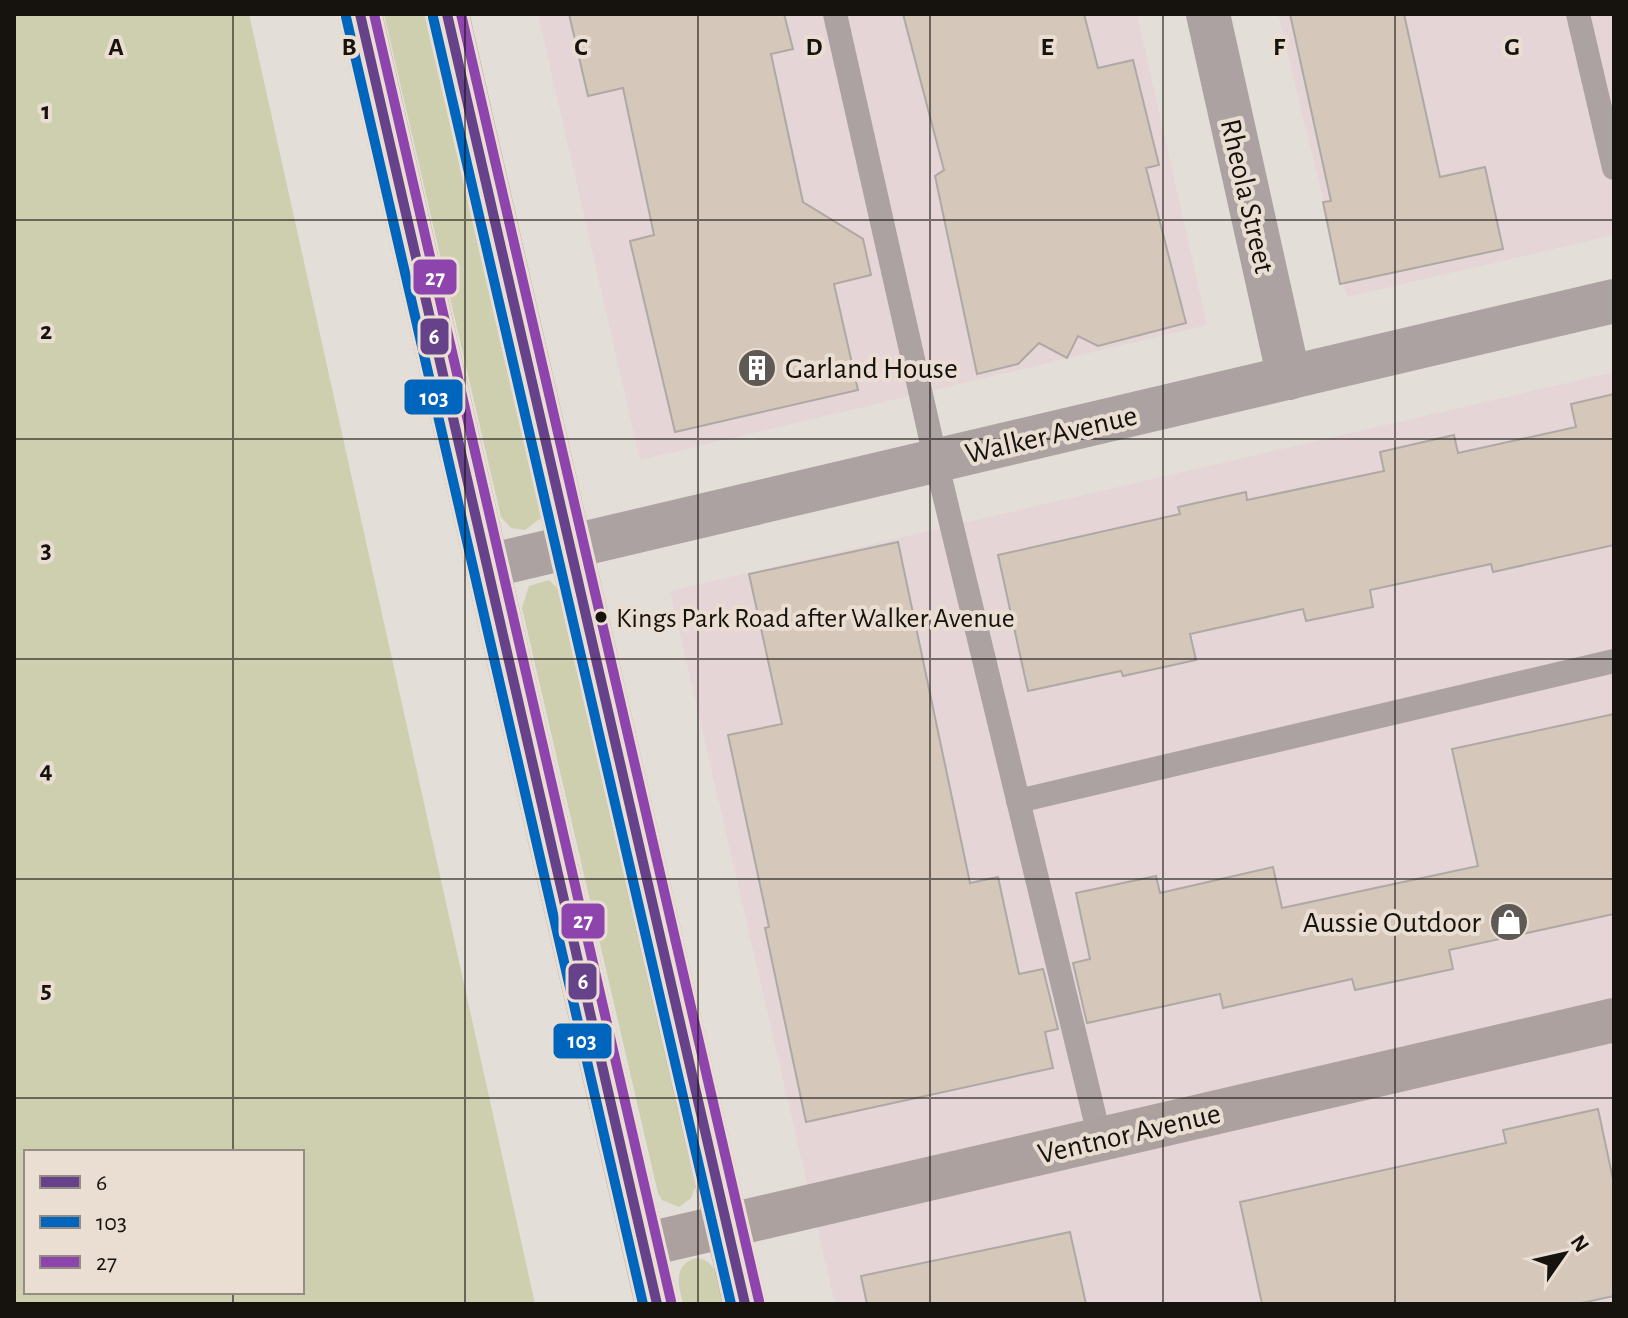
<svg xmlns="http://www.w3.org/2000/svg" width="1628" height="1318" font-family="'Alegreya Sans',sans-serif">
<rect width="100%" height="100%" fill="#e4ded8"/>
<g fill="#e6d5d6">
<path d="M538,14H1137L1207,325L640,460Z"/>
<path d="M1278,14H1614V235L1347,297Z"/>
<path d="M1614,372V1304H835L670,591Z"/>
</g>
<g fill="#cdcfaf" fill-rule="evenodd">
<path d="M14,14H249L535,1304H14ZM26,1152H302V1292H26Z"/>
<path d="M384,14H426L541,518L525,530L511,528L501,517Z"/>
<path d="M549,580L561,592L695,1187L691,1198L679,1207L662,1200L658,1193L522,608L529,586Z"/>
<path d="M696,1258C719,1260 720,1286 724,1304H683C678,1284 673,1265 696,1258Z"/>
</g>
<g fill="#d5c7ba" stroke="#aea9a4" stroke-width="2">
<path d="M569,14H784L793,49L771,54L803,202L863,239L871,275L834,284L858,390L675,432L630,241L654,235L623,88L588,96Z"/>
<path d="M903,14H1084L1098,68L1133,60L1159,165L1146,168L1186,323L1098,346L1078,336L1067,358L1039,343L1018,364L977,374L935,176L944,170Z"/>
<path d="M1290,14H1404L1440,177L1485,167L1503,249L1340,284L1323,202L1331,201Z"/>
<path d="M1614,394V545L1493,572L1491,564L1370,590L1373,607L1306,621L1303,609L1190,634L1196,660L1123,676L1121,671L1028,691L998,555L1180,514L1178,507L1246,492L1247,500L1384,471L1380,452L1454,435L1458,453L1576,427L1571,404Z"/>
<path d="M898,542L970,883L998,877L1019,974L1043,969L1058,1029L1045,1032L1053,1068L806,1122L765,928L769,927L728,735L782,724L749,574Z"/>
<path d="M1614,714V914L1449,950L1453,969L1355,990L1352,979L1223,1008L1220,994L1087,1023L1073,963L1090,959L1076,893L1156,876L1160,893L1273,867L1282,908L1478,866L1452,749Z"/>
<path d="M1598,1109L1614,1184V1296L1577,1304H1262L1240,1202L1506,1143L1503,1130Z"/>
<path d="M1070,1232L1086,1304H867L861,1276Z"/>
</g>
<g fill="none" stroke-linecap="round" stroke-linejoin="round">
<g stroke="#aca2a1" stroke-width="24">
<path d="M835,14L936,461L1100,1139"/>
<path d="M1578,14L1614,168"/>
<path d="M1018,801L1614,661"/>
</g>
<g stroke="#aca2a1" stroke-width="44">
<path d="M1208,14L1289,378"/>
<path d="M488,566L1614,301"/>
</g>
<path stroke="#aca19e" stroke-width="44" d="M644,1245L1614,1020"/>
<g stroke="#aea3a1" stroke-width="44">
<path d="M360,14L657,1304"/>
<path d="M447,14L745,1304"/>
</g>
<defs>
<g id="bus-1">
<path d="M360,14L657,1304"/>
<path d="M447,14L745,1304"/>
</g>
<g id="bus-2">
<path d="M346,17L643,1304"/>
<path d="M433,17L731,1304"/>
</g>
<g id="bus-3">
<path d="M374,14L671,1301"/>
<path d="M461,14L759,1301"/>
</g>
</defs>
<use href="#bus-1" stroke="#eaddd2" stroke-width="16"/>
<use href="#bus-2" stroke="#eaddd2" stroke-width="16"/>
<use href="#bus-3" stroke="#eaddd2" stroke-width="16"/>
<use href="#bus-1" stroke="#65428a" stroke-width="10"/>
<use href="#bus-2" stroke="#0065bd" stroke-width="10"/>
<use href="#bus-3" stroke="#8e44ad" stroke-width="10"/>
</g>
<path fill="none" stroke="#16120e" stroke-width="2" stroke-opacity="0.55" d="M233,14V1152M465,14V1304M698,14V1304M930,14V1304M1163,14V1304M1395,14V1304M14,220H1614M14,439H1614M14,659H1614M14,879H1614M14,1098H1614M233,1292V1304"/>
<defs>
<symbol id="building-disc" viewBox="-11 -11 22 22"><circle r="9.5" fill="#5e5955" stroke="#eaddd2"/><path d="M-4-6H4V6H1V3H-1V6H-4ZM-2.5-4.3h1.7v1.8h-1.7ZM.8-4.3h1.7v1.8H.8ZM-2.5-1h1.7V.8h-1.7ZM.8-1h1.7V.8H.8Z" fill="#fff"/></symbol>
<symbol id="shop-disc" viewBox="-11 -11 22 22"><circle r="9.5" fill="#5e5955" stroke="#eaddd2"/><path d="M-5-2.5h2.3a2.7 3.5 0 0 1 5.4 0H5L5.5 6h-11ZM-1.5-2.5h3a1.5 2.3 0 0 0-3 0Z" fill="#fff"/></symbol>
</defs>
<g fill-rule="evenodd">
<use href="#building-disc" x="735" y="346" width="44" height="44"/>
<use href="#shop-disc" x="1487" y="900" width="44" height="44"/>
</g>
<circle fill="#16120e" stroke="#eaddd2" stroke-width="3" cx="601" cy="617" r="7"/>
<g text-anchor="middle" stroke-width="8" stroke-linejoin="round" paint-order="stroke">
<g font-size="28" fill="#16120e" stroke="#eaddd2" text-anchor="start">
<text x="616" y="627">Kings Park Road after Walker Avenue</text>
</g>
<g font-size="30" fill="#16120e" stroke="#eaddd2">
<text transform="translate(1248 196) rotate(77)" y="10">Rheola Street</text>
<text transform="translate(1051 434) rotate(-13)" y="10">Walker Avenue</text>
<text transform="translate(1129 1133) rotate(-13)" y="10">Ventnor Avenue</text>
</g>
<g font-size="30" fill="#16120e" stroke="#eaddd2" text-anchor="start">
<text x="785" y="378">Garland House</text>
<text x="1481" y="932" text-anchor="end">Aussie Outdoor</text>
</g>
</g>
<g font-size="26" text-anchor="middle" font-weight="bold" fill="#16120e" stroke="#eaddd2" stroke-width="8" stroke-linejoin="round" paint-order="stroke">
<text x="116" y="55">A</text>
<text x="349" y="55">B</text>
<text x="581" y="55">C</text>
<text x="814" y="55">D</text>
<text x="1047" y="55">E</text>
<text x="1279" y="55">F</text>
<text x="1512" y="55">G</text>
<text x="46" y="119">1</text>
<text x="46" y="339">2</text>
<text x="46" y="558">3</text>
<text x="46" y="778">4</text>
<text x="46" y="998">5</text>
</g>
<g stroke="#eaddd2" stroke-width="3">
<rect x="412" y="258" width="46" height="38" rx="8" fill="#8e44ad"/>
<rect x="419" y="317" width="31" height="39" rx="8" fill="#65428a"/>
<rect x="403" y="378" width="61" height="38" rx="8" fill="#0065bd"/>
<rect x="560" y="902" width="46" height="38" rx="8" fill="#8e44ad"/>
<rect x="567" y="962" width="31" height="39" rx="8" fill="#65428a"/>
<rect x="552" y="1022" width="61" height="38" rx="8" fill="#0065bd"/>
</g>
<g font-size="22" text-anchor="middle" font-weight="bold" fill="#fff">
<text x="435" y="285">27</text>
<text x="434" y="344">6</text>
<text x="434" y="405">103</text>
<text x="583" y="928">27</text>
<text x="583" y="989">6</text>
<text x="582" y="1048">103</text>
</g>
<rect width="1628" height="1318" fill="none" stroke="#16120e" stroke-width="32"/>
<rect x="24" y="1150" width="280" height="144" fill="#eaddd2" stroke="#958c84" stroke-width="2"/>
<rect x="40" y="1176" width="40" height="12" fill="#65428a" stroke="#958c84" stroke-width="2"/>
<text x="96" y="1190" font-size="24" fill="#16120e">6</text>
<rect x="40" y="1216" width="40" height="12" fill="#0065bd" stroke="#958c84" stroke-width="2"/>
<text x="96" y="1230" font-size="24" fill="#16120e">103</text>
<rect x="40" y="1256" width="40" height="12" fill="#8e44ad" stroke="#958c84" stroke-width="2"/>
<text x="96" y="1270" font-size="24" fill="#16120e">27</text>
<g transform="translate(1564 1254) rotate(56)" stroke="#eaddd2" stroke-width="6" paint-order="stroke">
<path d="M0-6L14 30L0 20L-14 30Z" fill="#16120e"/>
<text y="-12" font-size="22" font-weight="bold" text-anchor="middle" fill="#16120e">N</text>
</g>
</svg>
